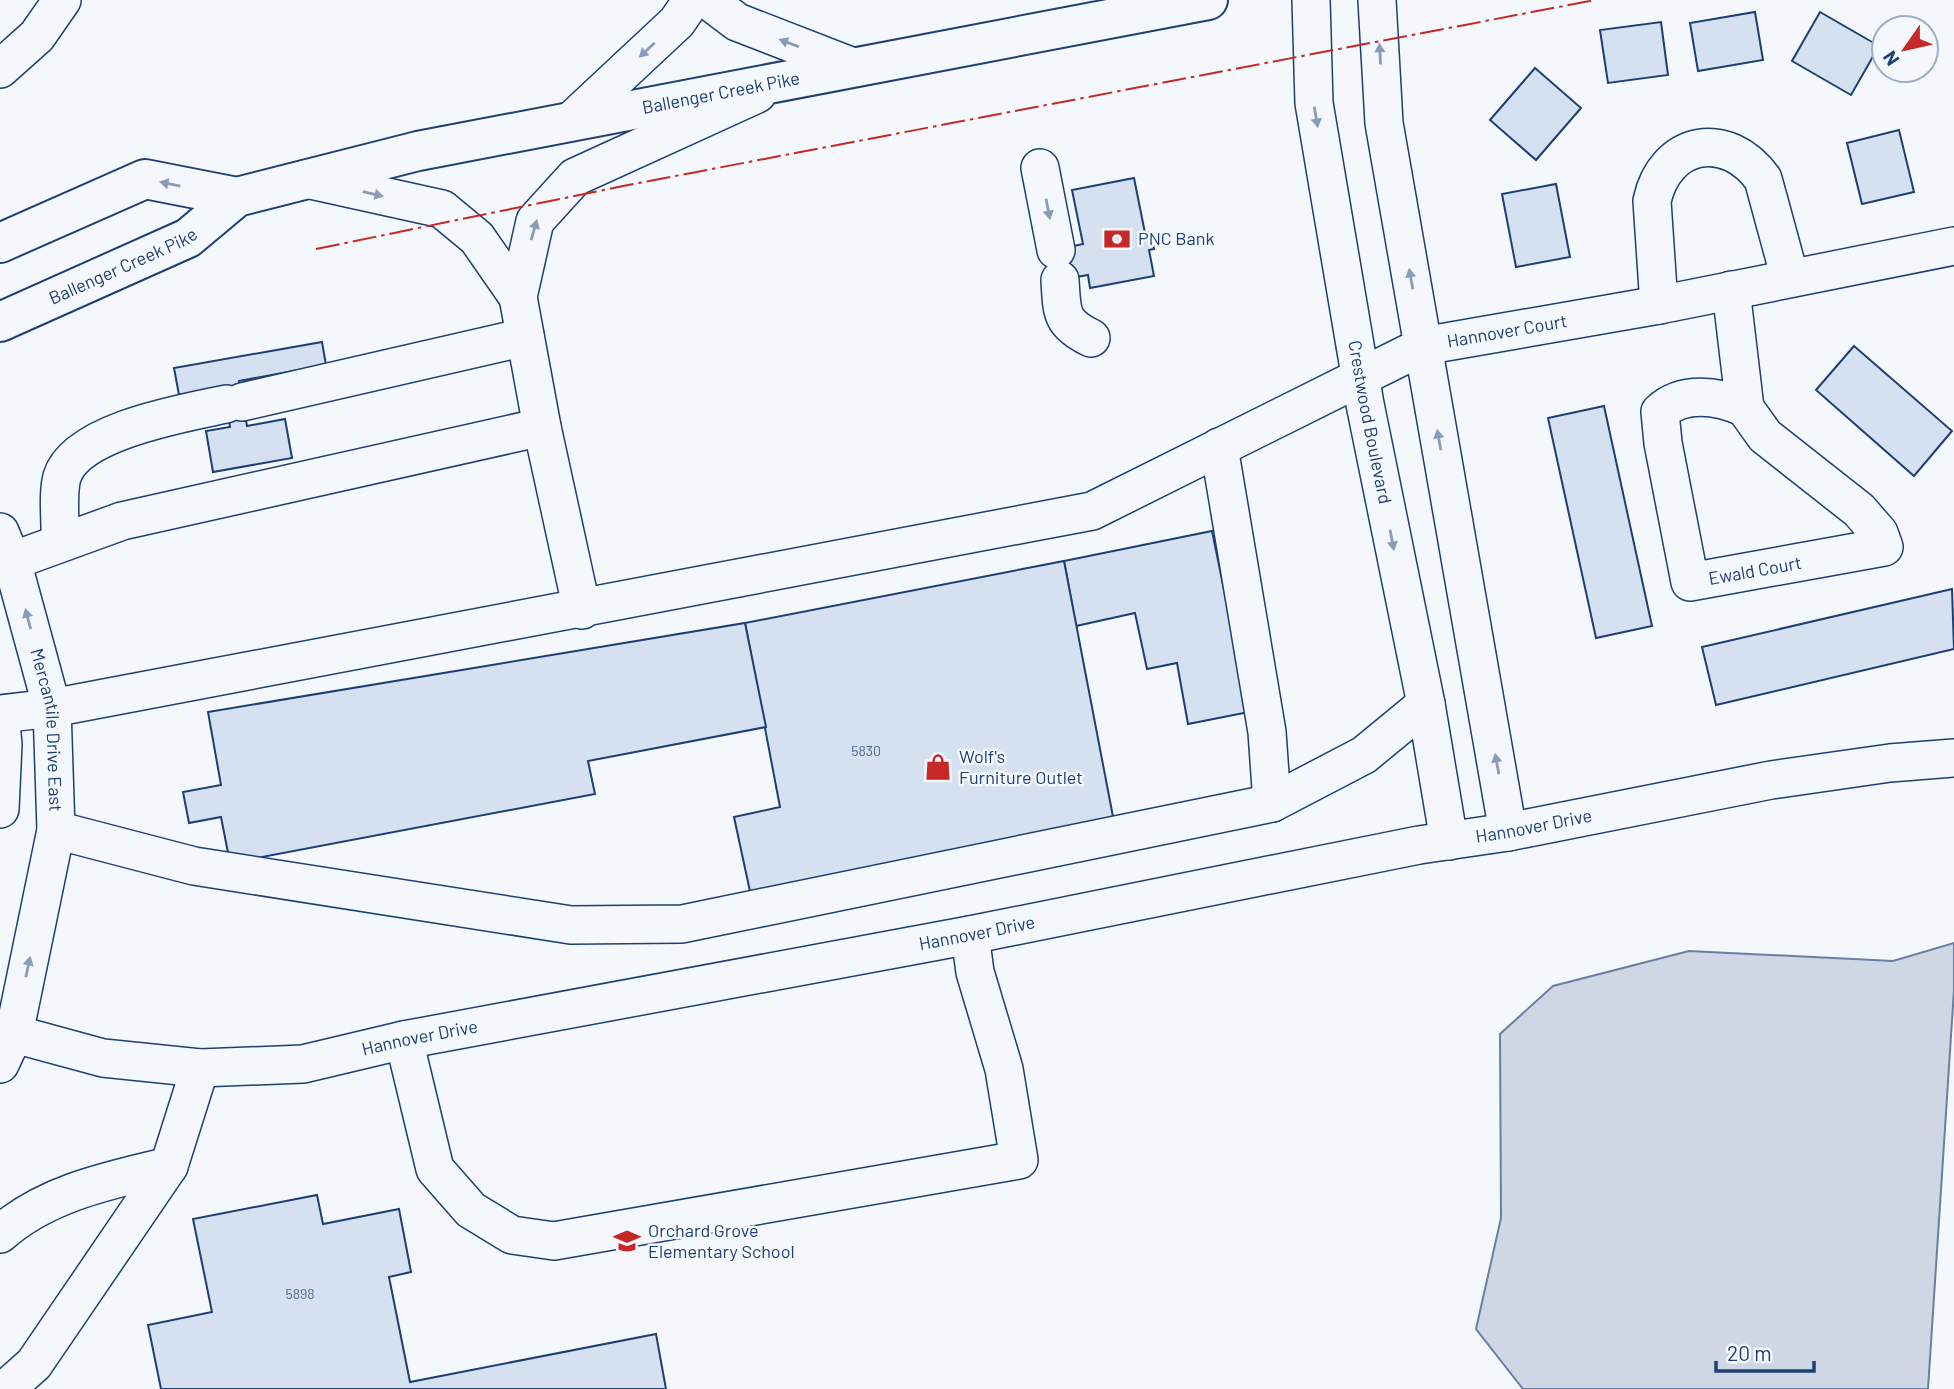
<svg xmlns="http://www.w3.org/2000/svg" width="1954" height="1389" font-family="Barlow,sans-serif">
<rect width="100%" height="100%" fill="#f4f7fb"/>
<path fill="#cfd7e4" stroke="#687fa3" stroke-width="2" d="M1954,943V990L1928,1389H1523L1476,1329L1501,1218L1500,1034L1553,986L1689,951L1893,961Z"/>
<g fill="#d5e0f0" stroke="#1d3f73" stroke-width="2">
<path d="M1755,12L1763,60L1698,71L1690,23Z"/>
<path d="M1820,12L1879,46L1851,95L1792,61Z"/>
<path d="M1661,22L1668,75L1608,83L1600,30Z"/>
<path d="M1535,68L1581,108L1536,160L1490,120Z"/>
<path d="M1899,130L1914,192L1862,204L1847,143Z"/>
<path d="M1134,178L1145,233L1150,232L1154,249L1149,250L1154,276L1090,288L1088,275L1060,280L1046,252L1083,244L1072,190Z"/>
<path d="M1556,184L1570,257L1516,267L1502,194Z"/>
<path d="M322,342L326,365L239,381L247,426L285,419L292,458L213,472L206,431L230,427L223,387L179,395L174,368Z"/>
<path d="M1854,346L1952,431L1914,476L1816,390Z"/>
<path d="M1604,406L1652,626L1596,638L1548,418Z"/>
<path d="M1212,531L1249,712L1188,724L1177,663L1147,669L1135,613L1076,626L1064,561Z"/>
<path d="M1064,561L1114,822L751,896L734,817L780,807L745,623Z"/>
<path d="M1952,589L1954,649L1716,705L1702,647Z"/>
<path d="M745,623L766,727L588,761L595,794L230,863L221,817L189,823L183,792L221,785L208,712Z"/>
<path d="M317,1195L323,1224L399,1209L411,1272L389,1277L410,1382L656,1334L666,1389H161L148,1325L212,1312L193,1219Z"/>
</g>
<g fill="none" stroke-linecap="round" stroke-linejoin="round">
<defs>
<g id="minor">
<path d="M708,0L737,22L853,67"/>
<path id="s1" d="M1311,0L1314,103L1365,404L1426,704L1449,841"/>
<path d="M1377,0L1384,123L1508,832"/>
<path d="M0,69L37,36L62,0"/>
<path d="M570,122L677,22L692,0"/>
<path d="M1040,168L1056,250"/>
<path d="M306,179L442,209L477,238L518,297"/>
<path d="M1060,280C1062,312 1060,323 1091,338"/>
<path d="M1731,290L1745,408L1765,436L1859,510L1879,533L1884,547L1690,582L1663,443L1660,412C1682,391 1718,395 1745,408"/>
<path d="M1659,305L1652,201C1665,140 1727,129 1763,179L1790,278"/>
<path d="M242,402L525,337"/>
<path d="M1219,447L1267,732L1272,803"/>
<path id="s2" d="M0,532L12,561L52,708L56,830L14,1034L0,1064"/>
<path d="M60,542C61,523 57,495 62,477C76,431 184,413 226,404"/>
<path d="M0,562L12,561L122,521L542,427"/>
<path d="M582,610L542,427L518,297L535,221L575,177L757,94"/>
<path id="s3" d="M0,714L52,708L1092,511L1423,346L1659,305L1954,246"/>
<path d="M0,715L3,744L0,809"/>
<path d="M56,830L194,866L571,925L682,924L1272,803L1364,755L1426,704"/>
<path id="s4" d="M0,1030L103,1058L200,1068L303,1064L404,1040L970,935L1419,845L1508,832L1771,780L1890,763L1954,758"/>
<path d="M404,1040L435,1169L471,1210L512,1235L554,1241L1019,1160L1004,1069L975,972L970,935"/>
<path d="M0,1234C46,1193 110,1180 169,1166"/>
<path d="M6,1389L34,1364L169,1166L200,1068"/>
</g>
<g id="major">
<path d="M0,243L145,179L237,197"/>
<path id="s5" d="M0,322L188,238L237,197L418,151L1208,0"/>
</g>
</defs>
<use href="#minor" stroke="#1d3f73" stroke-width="40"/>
<use href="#major" stroke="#1d3f73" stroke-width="42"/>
<use href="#minor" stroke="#f4f7fb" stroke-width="37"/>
<use href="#major" stroke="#f4f7fb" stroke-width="38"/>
<path stroke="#c62828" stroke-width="2" stroke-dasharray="24 5 3.5 5" stroke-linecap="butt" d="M316,249L623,186L1595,0"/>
</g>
<defs><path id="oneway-solid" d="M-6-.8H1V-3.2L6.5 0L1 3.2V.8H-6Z" transform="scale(1.75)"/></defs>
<g fill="#889bb7">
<use href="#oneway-solid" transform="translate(789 43) rotate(-159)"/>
<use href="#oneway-solid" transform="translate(647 50) rotate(137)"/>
<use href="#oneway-solid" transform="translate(1380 54) rotate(-93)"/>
<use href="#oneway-solid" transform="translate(1316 117) rotate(80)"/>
<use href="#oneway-solid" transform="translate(170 184) rotate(-169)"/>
<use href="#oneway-solid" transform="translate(373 194) rotate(13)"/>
<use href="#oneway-solid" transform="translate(1048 209) rotate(79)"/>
<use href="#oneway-solid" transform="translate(534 230) rotate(-74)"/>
<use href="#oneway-solid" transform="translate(1411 279) rotate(-100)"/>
<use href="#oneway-solid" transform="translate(1439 440) rotate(-100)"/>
<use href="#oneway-solid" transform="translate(1392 540) rotate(79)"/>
<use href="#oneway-solid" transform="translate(28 619) rotate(-105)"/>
<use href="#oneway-solid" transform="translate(1497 764) rotate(-100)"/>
<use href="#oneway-solid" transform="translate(28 967) rotate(-78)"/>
</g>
<defs>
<symbol id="bank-bare" viewBox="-9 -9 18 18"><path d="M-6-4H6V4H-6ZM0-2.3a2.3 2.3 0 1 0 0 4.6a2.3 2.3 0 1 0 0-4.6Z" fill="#c62828" stroke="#f4f7fb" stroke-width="2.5" paint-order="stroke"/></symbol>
<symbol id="shop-bare" viewBox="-9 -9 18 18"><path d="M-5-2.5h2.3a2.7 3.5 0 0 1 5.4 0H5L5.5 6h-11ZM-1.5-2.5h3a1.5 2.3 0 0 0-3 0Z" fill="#c62828" stroke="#f4f7fb" stroke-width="2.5" paint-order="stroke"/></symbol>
<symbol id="school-bare" viewBox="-9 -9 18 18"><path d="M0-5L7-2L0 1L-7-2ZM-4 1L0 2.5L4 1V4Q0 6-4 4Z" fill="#c62828" stroke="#f4f7fb" stroke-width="2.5" paint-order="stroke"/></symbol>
</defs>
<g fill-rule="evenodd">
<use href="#bank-bare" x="1098" y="220" width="38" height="38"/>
<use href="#shop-bare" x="919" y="748" width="38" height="38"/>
<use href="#school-bare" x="608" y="1222" width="38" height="38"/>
</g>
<g text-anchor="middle" stroke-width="5" stroke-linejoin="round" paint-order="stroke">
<g font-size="14" fill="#4b6792">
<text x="866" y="756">5830</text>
<text x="300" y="1299">5898</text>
</g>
<g font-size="18" fill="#1d3f73" stroke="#f4f7fb">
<text dy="6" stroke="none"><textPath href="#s5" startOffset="765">Ballenger Creek Pike</textPath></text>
<text dy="6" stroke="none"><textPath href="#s5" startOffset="135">Ballenger Creek Pike</textPath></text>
<text dy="6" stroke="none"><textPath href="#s3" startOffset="1566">Hannover Court</textPath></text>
<text dy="6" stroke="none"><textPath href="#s1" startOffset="427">Crestwood Boulevard</textPath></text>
<text transform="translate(1755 571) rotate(-10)" y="6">Ewald Court</text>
<text dy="6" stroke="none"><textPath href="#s2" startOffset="205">Mercantile Drive East</textPath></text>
<text dy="6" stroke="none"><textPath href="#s4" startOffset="1561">Hannover Drive</textPath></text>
<text dy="6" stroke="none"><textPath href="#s4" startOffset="994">Hannover Drive</textPath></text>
<text dy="6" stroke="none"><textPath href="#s4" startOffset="427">Hannover Drive</textPath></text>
</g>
<g font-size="18" fill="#1d3f73" stroke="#f4f7fb" text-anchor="start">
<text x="1138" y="245">PNC Bank</text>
<text x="959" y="763">Wolf's<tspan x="959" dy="21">Furniture Outlet</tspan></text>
<text x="648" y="1237">Orchard Grove<tspan x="648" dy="21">Elementary School</tspan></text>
</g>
</g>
<g transform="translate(1905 49) rotate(236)"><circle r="33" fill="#f4f7fb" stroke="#9eadc5" stroke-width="2"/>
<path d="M0-5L12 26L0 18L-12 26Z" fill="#c62828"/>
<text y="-10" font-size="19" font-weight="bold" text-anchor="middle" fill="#1d3f73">N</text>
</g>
<path d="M1716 1361v10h98v-10" fill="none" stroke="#1d3f73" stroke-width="3.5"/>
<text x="1727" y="1361" font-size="21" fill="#1d3f73" stroke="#f4f7fb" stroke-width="5" paint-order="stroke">20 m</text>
</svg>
